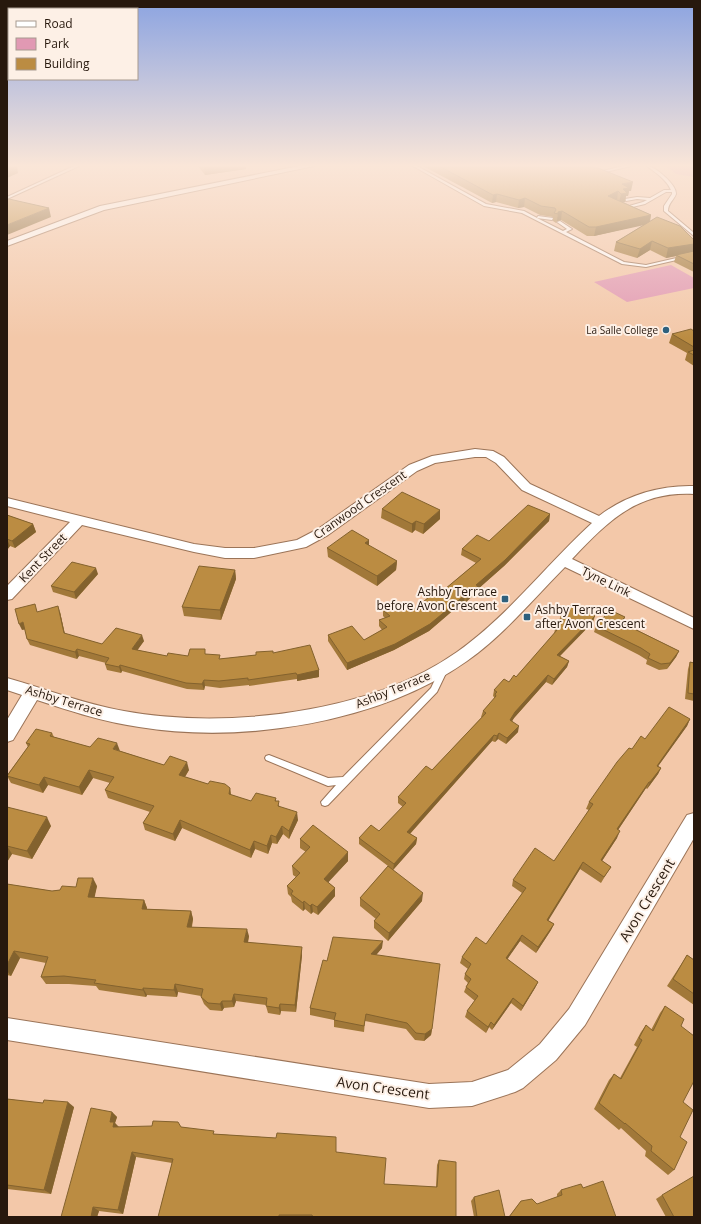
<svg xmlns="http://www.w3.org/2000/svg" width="701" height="1224" font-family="'Open Sans',sans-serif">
<rect width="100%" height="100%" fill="#f3c8a9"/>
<g fill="#e199b3">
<path d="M666,166H694V177L676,174Z"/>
<path d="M671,265L694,278V288L627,302L594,282Z"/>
</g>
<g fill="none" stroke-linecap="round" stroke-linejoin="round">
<path stroke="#a28dd6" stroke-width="2" d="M688,166L694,169"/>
<defs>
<g id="lane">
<path d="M74,166H79L7,199V197Z"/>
<path d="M413,166H417L486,204L524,211L537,218L538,216L553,218L552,220L537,218L563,231L567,229L557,222L560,221L572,229L566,232L624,262L646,265L694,254V256L646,267L622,264L522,213L484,206Z"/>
<path d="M623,166H631L597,174L595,173Z"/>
<path d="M647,166C655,166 677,185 676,194C674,200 668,203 668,211L694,233V236L664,211V206L672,194V192H666L645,204L624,209L622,208L643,202L647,200L637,199L626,201L625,199L637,197L650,198L664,190H671C666,179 656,173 647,166Z"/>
<path d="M444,666L447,667L448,669L437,692L328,805L325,806L322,805L321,802L336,785L328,786L266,760L265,758L266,756L269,755L328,778L343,777L431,688L441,667Z"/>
</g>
<g id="street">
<path d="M299,166H314L104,210L7,246V241L100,206Z"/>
<path d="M475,449L493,451L504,457L530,484L599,516C626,495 660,485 694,486V494C637,491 608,521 572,559L694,618V629L565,567C533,599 504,635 467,661C379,723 243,744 139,727C104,722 70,711 37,700L13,740L7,742V720L22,695L7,690V678C46,689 84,704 124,711C226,730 371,713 457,652C508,616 546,565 592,523L522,490L496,463L486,457H475L435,463L417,471L328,535L306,547L254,558H225L194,552L82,525L12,599L7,600V586L70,522L7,506V498L194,544L225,548H254L297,540L318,529L409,465L432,456Z"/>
<path d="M694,813V838L585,1025L556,1060L523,1088L515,1092L472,1106L429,1108L7,1040V1018L429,1084L472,1082L508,1070L540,1044L569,1009L687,815Z"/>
</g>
</defs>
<use href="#lane" stroke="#9b7458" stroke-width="2"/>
<use href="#street" stroke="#9b7458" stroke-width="2"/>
<use href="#lane" fill="#fff" fill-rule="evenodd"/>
<use href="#street" fill="#fff" fill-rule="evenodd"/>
</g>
<g fill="#a17839">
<path d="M198,166H246V169L205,175Z"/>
<path d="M423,166H593L594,168L631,191H629L628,196H626L625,202H623L651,215L650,222L694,240V272L674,262L676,256L666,258L650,250L637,258L614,251L616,242L645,224L594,236H587L561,220L557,221L556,223L553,221V217L540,215L524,207L518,208L496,202L492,203Z"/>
<path d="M694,331V366L685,360L687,353L669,343L672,334Z"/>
<path d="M382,509L440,519L423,534L415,530L412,533L381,518Z"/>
<path d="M550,514L549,521L504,566L478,589L477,592L466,602L464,601L429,631L394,650L347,670L328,641V635L364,640L382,630L379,626V620L385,618L383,616V610L411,612L439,594L476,563L461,555L462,549L489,541Z"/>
<path d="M7,515L33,524L36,532L15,548L10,546L7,550Z"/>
<path d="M327,548L397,561L396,570L377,586L328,557Z"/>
<path d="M235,570L236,579L221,620L184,616L182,607Z"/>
<path d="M98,574L76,599L53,592L51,586Z"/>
<path d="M38,612H60L65,634L102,644L144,641L137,650L167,656H188L206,654L220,659L273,653L319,670V677L297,681V679L249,686V685L220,688L205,686L204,690L187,689L122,671L121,673L107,670L105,664L106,663L79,656L77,659L30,645L27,639L25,629L22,630Z"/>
<path d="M561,615L593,622L560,656L569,661L567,667L552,685L546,682L514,718L512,721L518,732L506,744L498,739L495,742L492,741L410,834L417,838L416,844L393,870L422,901L388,941L374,928V921L376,919L360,906V898L388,866L359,844V838L379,831L403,807L398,803V797L432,770L482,717H481L483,711L494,699V697L493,696L494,690L509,682L516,677L554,634L555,629L561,622L559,621Z"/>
<path d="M623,623L679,651L676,657L667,669L659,670L646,664L647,660L639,655L594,632L596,626Z"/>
<path d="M690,662L694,663V701L685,699L688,669Z"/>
<path d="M690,719L687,726L658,766L661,768L658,774L647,789L646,788L618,830L617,838L602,861L611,867L607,873L601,883L580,869L548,920L554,924L551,930L536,953L520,941L507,959L538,982L535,988L521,1011L511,1003L492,1030L489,1027L486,1033L465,1017L467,1011L475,1001L464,992L466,987L468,983L464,979L465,974L468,969L460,963L462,957L486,944L522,893L512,886L513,880L554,861L589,810L586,809L589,802L632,749L645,739Z"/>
<path d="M52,733L54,737L90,747L120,751L164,765L189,770L185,777L208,784L230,788L231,795L251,801L276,798V801L280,807L298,820L289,839L283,834L277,844L272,843L268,854L255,849L251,858L182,828L175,841L145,830L143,823L150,812L108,798L105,790L110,783L93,778L82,795L48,785L43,793L11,783L7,776V775L28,747L26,743Z"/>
<path d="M7,807L51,826L32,859L12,854L7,862Z"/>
<path d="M300,839L348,861L328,882L335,888V896L318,915L313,912L311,914L305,909L303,911L292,902L291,897L288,894L287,886L296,877L293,875L292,866L306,852L300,848Z"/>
<path d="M7,884L52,891L60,890L76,887L97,886L94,897L144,900L147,908V909L191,911L193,919L192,927L249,936L248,943L302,955L296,1012L281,1011L280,1015L268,1013L266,1006V1005L236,1001L234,1007L224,1008L222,1011L210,1010L204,1004L201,997V996L178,992L177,997L147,995L146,997L99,990L96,986L69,984H46L41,977L46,963L20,958L11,976L7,975Z"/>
<path d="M382,948L376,955L432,1029L431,1035L424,1041L415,1040L406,1029L365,1021L364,1032L334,1027V1020L310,1015V1008L327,961Z"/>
<path d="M687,955L694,960V1005L667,986L682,963Z"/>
<path d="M665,1006L681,1026L683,1102L680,1137L674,1170L668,1175L645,1156L646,1151L621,1128L619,1130L594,1109L609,1080L614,1074L620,1078L637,1047L634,1045L641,1032L646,1025L651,1030L660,1013Z"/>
<path d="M7,1099L74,1107L51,1194L7,1189Z"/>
<path d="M112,1112L117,1117L115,1123L118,1127H181L215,1134L276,1138L336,1137V1152L384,1184L436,1187L437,1165L439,1160L456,1217H158L172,1163L136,1157L123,1214L99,1211L97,1217H61Z"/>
<path d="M583,1188L616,1217H509L521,1201L537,1204L557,1197V1194L561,1190Z"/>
<path d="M662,1195L694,1217H666L656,1199Z"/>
<path d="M474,1197L505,1217H474L471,1201Z"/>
</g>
<g fill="#83622e">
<path d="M13,166H17L18,173L7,178V169Z"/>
<path d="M209,166H246V169L205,175L204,167Z"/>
<path d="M633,182L631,191H629L628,196H626L625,202L619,203L621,194L622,184Z"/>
<path d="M618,191L617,200L608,196Z"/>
<path d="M497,194L496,202L492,203L493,195Z"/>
<path d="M525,198L524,207L518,208L519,200Z"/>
<path d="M49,208L51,217L7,235V225Z"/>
<path d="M562,211L561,220L557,221L558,212Z"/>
<path d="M651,215L649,224L594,236L596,227Z"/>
<path d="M652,241L650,250L637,258L640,249Z"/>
<path d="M694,244V253L676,255V256L666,258L668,248Z"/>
<path d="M440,510V519L423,534L424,524Z"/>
<path d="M550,514L549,521L504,566L478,589L477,592L466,602L467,596L476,585Z"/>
<path d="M416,521L415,530L412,533V524Z"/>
<path d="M33,524L36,532L15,548L12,541Z"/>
<path d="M7,539L10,546L7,550Z"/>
<path d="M369,540V549L365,543Z"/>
<path d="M397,561L396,570L377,586V576Z"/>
<path d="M96,568L98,574L76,599L74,592Z"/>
<path d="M235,570L236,579L221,620L220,610Z"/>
<path d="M465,595L464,601L429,631L394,650L347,670V663Z"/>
<path d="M58,606L60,612L66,640L64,633Z"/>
<path d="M595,616L593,622L555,661L557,655Z"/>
<path d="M625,617L623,623L618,629L620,622Z"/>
<path d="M23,622L26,629L22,630L19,624Z"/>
<path d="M142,635L144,641L134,655L132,649Z"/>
<path d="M77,649L79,656L77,659L75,652Z"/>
<path d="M679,651L676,657L667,669L670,663Z"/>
<path d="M569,661L567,667L552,685L554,679Z"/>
<path d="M120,665L122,671L121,673L119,667Z"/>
<path d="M319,670V677L297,681V675Z"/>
<path d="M548,675L546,682L514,718L509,726L510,720L515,712Z"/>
<path d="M204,680L205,686L204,690L202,684Z"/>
<path d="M690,719L687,726L654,772L657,766Z"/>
<path d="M519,726L518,732L506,744L507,738Z"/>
<path d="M499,733L498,739L495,742L497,736Z"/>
<path d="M494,735L492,741L407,837V832Z"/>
<path d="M117,743L120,751L113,749Z"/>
<path d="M187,762L189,770L181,783L179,775Z"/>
<path d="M661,768L658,774L647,789L650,782Z"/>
<path d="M89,770L93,778L82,795L79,787Z"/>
<path d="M44,777L48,785L43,793L39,785Z"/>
<path d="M649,782L646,788L614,836L617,829Z"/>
<path d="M230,788L231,796L229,794Z"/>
<path d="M297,812L298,820L289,839V831Z"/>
<path d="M47,817L51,826L32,859L27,851Z"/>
<path d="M180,820L182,828L175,841L173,834Z"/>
<path d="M282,826L283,834L277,844L276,837Z"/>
<path d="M620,831L617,838L598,867L601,860Z"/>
<path d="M271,835L272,843L268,854L267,846Z"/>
<path d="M417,838L416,844L393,870L394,864Z"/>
<path d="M254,841L255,849L251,858L250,850Z"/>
<path d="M7,846L12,854L7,862Z"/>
<path d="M348,852V861L324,887V879Z"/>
<path d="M583,862L580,869L545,926L547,920Z"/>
<path d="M93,878L97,886L93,905L88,897Z"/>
<path d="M335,888V896L318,915L317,907Z"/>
<path d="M423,893L422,901L388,941L389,933Z"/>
<path d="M144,900L147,908L145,917L142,909Z"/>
<path d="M304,901L305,909L303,911V903Z"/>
<path d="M312,904L313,912L311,914L310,906Z"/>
<path d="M191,911L193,919L190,934L187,927Z"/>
<path d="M554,924L551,930L536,953L538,947Z"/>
<path d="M247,929L249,936L246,950L244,942Z"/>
<path d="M522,935L520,941L504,964L506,958Z"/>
<path d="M383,941L382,948L371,961V954Z"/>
<path d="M302,947V955L296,1012L295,1005Z"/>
<path d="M14,951L20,958L11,976L7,971V965Z"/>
<path d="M538,982L535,988L521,1011L523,1006Z"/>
<path d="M175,984L178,992L177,997L174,990Z"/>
<path d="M143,988L147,995L146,997L143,990Z"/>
<path d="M234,994L236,1001L234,1007L232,1001Z"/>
<path d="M513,998L511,1003L492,1030L494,1025Z"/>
<path d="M222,1001L224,1008L222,1011L220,1004Z"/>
<path d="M280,1004L281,1011L280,1015L279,1008Z"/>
<path d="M491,1022L489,1027L486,1033L488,1027Z"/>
<path d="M432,1029L431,1035L424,1041L425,1034Z"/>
<path d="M68,1102L74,1107L51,1194L44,1190Z"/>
<path d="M112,1112L117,1117L115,1123L119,1127L118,1132L110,1122Z"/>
<path d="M132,1152L136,1157L123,1214L118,1210Z"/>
<path d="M93,1207L99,1211L97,1217H91Z"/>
</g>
<g fill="#bb8c42" stroke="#83622e">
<path d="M7,166H13L7,169Z"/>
<path d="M439,166H593L594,168H598L633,182L622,184L629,188L623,189L627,193L621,194L618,191L608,196L651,215L596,227H589L562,211L558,212V214L554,213L556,210L555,208L541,206L525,198L519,200L497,194L493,195Z"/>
<path d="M9,199L49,208L7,225V200Z"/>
<path d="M657,217L680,226L694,240V244L668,248L652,241L640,249L616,242Z"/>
<path d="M694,251V264L676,255Z"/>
<path d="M691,329L694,331V347L672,334Z"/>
<path d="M694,350V355L688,352Z"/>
<path d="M402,492L440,510L424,524L416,521L412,524L382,509Z"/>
<path d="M528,505L550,514L505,560L476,585L478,586L467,596L465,595L430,624L395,644L347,663L328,635L352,626L364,640L387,627L379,620L390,616L383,610L399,602L411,612L435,592L439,594L481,559L462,549L477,535L489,541Z"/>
<path d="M7,515L33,524L12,541L7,539Z"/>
<path d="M352,530L369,540L365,543L397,561L377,576L327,548Z"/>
<path d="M72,562L96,568L74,592L51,586Z"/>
<path d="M199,566L235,570L220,610L182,607Z"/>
<path d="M35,604L37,612L58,606L64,633L102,644L116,628L142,635L132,649L167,656L168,653L188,656L190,649H205V654L220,655L219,659L256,655V652L273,651V653L310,645L319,670L297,675L296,673L248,680V678L219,681L204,680L202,684L186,683L120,665L119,667L105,664L109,658L77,649L75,652L27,639L23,622L19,624L15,609Z"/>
<path d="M572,604L595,616L557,655L569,661L554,679L548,675L515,712L510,720L519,726L507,738L499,733L497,736L494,735L407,832L417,838L394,864L359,838L371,825L379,831L406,803L398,797L426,766L432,770L486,713L483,711L496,696L495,694L497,692L494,690L504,679L509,682L514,675L516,677L557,630L555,629L565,617L561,615Z"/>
<path d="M610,610L625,617L620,622L679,651L670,663L661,664L648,658L650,654L641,648L596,626Z"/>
<path d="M690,662L694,663V694L688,693Z"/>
<path d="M669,707L690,719L657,766L661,768L650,782H649L617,829L620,831L601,860L611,867L604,877L583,862L547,920L554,924L538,947L522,935L506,958L538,982L523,1006L513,998L494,1025L491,1022L488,1027L467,1011L478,996L466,987L471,979L465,974L471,964L462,957L476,937L486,944L526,888L513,880L535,848L554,861L593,804L589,802L617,762L629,748L632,749L641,736L645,739Z"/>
<path d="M36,729L52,733L50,736L90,747L98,738L117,743L113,749L164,765L170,756L187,762L179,775L208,784L210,781L225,784L230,788L229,794L251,801L256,793L276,798L275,801H279L278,806L297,812L289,831L282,826L276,837L271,835L267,846L254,841L250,850L180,820L173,834L143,823L154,806L105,790L114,777L89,770L79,787L44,777L39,785L7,776L30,744L26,743Z"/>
<path d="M7,807L47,817L27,851L7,846Z"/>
<path d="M313,825L348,852L324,879L335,888L317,907L312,904L310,906L304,901L303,903L291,894L293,891L287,886L300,873L292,866L310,847L300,839Z"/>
<path d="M388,866L423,893L389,933L374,921L380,914L360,898Z"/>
<path d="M78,878H93L88,897L144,900L142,909L191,911L187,927L247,929L244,942L302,947L295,1005L280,1004L279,1008L266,1006L267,998L234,994L232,1001H222L220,1004L208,1003L201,997L203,989L175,984L174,990L143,988V990L94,983L96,980L64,976L41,977L48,957L14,951L7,965V884L52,891L60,890L62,886L76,887Z"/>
<path d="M333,937L383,941L371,954L440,964L432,1029L425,1034L416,1033L407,1023L366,1014L364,1026L334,1020L336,1013L310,1008L323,960L327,961Z"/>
<path d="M687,955L694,960V994L673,979Z"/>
<path d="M665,1006L684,1019L681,1026L694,1036V1081L683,1102L693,1110L680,1137L687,1142L674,1170L651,1151L652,1146L625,1123V1124L599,1103L614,1074L621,1079L642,1040L639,1038L646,1025L653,1031Z"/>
<path d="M7,1099L43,1103L44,1100L68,1102L44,1190L7,1185Z"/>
<path d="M91,1108L112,1112L110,1122H114L113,1127L152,1126L153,1121L178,1122L181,1127L214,1131L213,1134L276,1138L277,1133L336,1137V1152L386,1158L384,1184L437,1187L439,1160L456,1162V1217H313L312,1215H279V1217H158L173,1159L132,1152L118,1210L93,1207L91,1217H61Z"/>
<path d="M694,1176V1217H674L662,1195Z"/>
<path d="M603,1181L616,1217H509L521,1201L532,1199L537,1204L562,1195L561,1190L581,1184L583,1188Z"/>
<path d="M499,1190L505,1217H477L474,1197Z"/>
</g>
<linearGradient id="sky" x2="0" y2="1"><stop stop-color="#8ca4e1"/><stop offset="0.49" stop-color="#fae6d8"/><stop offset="1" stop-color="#fae6d8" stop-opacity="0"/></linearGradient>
<rect width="701" height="338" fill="url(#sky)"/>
<g fill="#2e607d" stroke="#fdf0e6" stroke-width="1.5">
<circle cx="666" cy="330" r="4"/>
<rect x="501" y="595" width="8" height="8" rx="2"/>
<rect x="523" y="613" width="8" height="8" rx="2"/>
</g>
<g text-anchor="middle" stroke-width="4" stroke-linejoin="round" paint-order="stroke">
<g font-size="10" fill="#27180d" stroke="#fdf0e6" text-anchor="end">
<text x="658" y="334">La Salle College</text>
</g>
<g font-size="12" fill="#27180d" stroke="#fdf0e6">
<text transform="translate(360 505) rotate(-35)" y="4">Cranwood Crescent</text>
<text transform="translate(43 558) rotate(-46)" y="4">Kent Street</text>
<text transform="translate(606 582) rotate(26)" y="4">Tyne Link</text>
<text transform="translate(393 690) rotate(-22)" y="4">Ashby Terrace</text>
<text transform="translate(64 701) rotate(17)" y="4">Ashby Terrace</text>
</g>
<g font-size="12" fill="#27180d" stroke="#fdf0e6" text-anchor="end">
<text x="497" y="596">Ashby Terrace<tspan x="497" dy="14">before Avon Crescent</tspan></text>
<text x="535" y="614" text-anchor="start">Ashby Terrace<tspan x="535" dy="14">after Avon Crescent</tspan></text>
</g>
<g font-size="14" fill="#27180d" stroke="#fdf0e6">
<text transform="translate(647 900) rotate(-59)" y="5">Avon Crescent</text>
<text transform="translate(383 1088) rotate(8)" y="5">Avon Crescent</text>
</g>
</g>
<rect width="701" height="1224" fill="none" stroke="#27180d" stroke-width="16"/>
<rect x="8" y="8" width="130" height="72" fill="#fdf0e6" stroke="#a79a8f"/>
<rect x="16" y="21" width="20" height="6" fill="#ffffff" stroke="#a79a8f"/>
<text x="44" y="28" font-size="12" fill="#27180d">Road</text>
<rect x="16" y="38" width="20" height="12" fill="#e199b3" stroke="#a79a8f"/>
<text x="44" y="48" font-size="12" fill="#27180d">Park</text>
<rect x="16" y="58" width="20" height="12" fill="#bb8c42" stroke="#a79a8f"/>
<text x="44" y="68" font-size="12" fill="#27180d">Building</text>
</svg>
